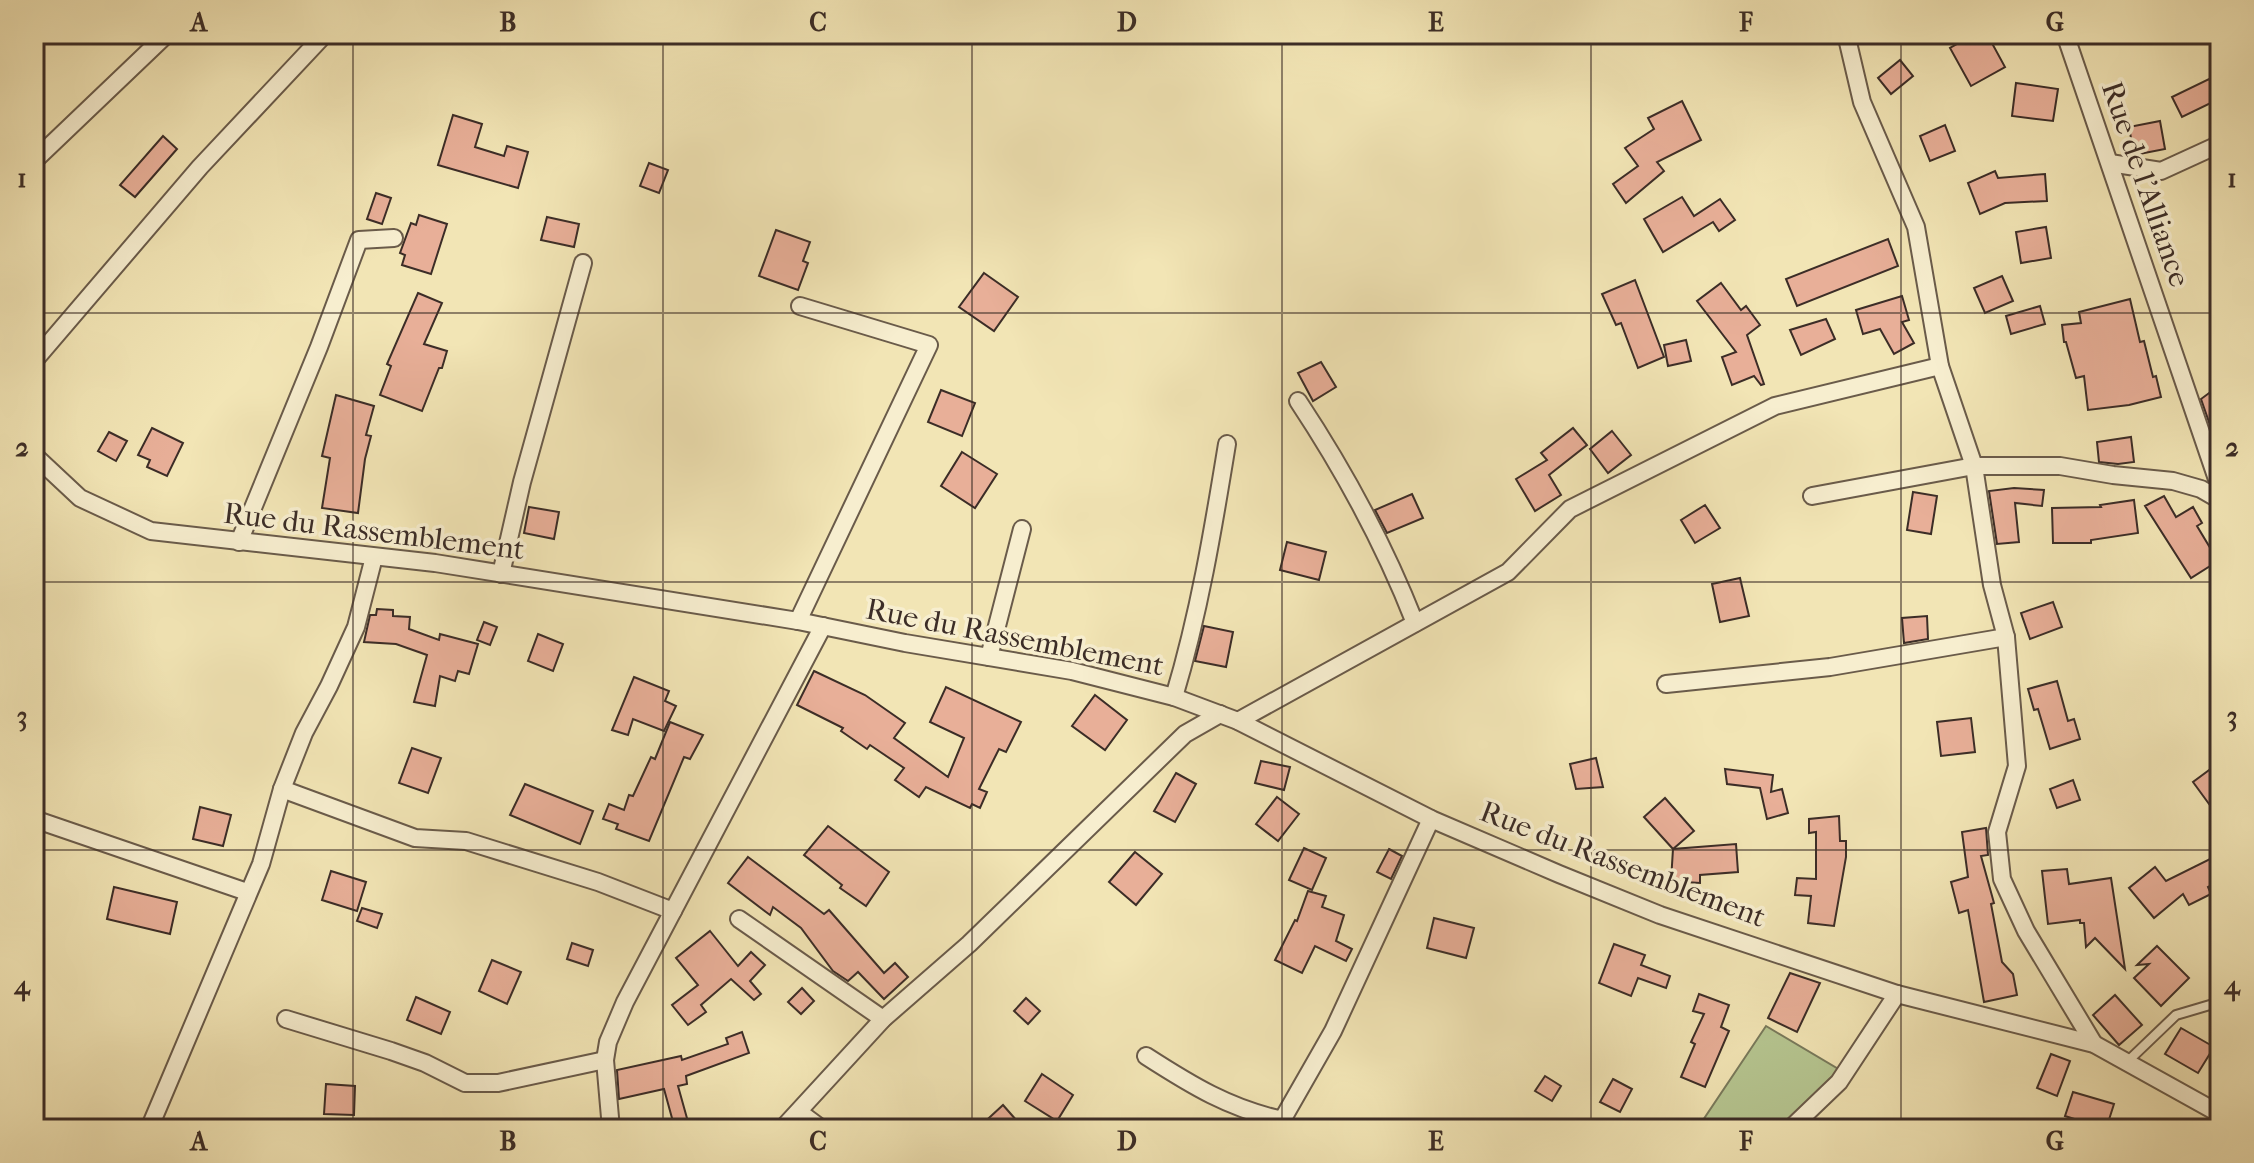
<svg xmlns="http://www.w3.org/2000/svg" width="2254" height="1163" font-family="'IM FELL French Canon',serif">
<rect width="100%" height="100%" fill="#f2e5b5"/>
<filter id="stains"><feTurbulence type="fractalNoise" baseFrequency=".0025" numOctaves="4"/><feColorMatrix values="0 0 0 0 .2 0 0 0 0 .09 0 0 0 0 .02 0 0 0 .5 -.17"/></filter>
<radialGradient id="worn" r=".72"><stop offset=".6" stop-color="#630" stop-opacity="0"/><stop offset="1" stop-color="#630" stop-opacity=".3"/></radialGradient>
<path fill="#b6c691" stroke="#797a5c" stroke-width="2" d="M1766,1026L1845,1073L1787,1129H1685L1699,1126Z"/>
<g fill="#e8af98" stroke="#3c2d27" stroke-width="2">
<path d="M1975,34H1987L2005,67L1971,86L1950,48Z"/>
<path d="M1900,60L1913,76L1891,94L1878,78Z"/>
<path d="M2209,79L2219,99L2182,117L2172,97Z"/>
<path d="M2016,83L2058,89L2053,121L2012,116Z"/>
<path d="M1682,101L1701,140L1657,162L1664,171L1626,203L1613,184L1638,166L1625,148L1654,129L1648,118Z"/>
<path d="M453,115L482,124L475,147L504,156L507,146L528,152L518,188L438,165Z"/>
<path d="M2160,121L2165,149L2134,155L2129,127Z"/>
<path d="M1945,125L1955,151L1930,161L1920,136Z"/>
<path d="M163,136L177,149L135,197L120,185Z"/>
<path d="M649,163L668,170L659,193L640,186Z"/>
<path d="M1995,171L1998,178L2045,174L2047,201L2005,203L1980,214L1968,183Z"/>
<path d="M376,193L391,198L382,224L367,219Z"/>
<path d="M1682,197L1694,216L1720,199L1735,220L1719,231L1713,222L1663,252L1644,219Z"/>
<path d="M419,215L447,224L431,274L402,265L405,255L400,253L411,223L416,225Z"/>
<path d="M547,217L579,224L574,247L541,240Z"/>
<path d="M2046,227L2051,258L2021,263L2016,232Z"/>
<path d="M776,230L810,242L803,261L808,263L798,290L759,276Z"/>
<path d="M1888,239L1898,266L1797,306L1786,279Z"/>
<path d="M984,273L1018,297L994,331L959,307Z"/>
<path d="M2002,276L2013,301L1985,313L1974,288Z"/>
<path d="M1635,280L1664,357L1638,368L1621,323L1616,325L1602,294Z"/>
<path d="M1721,283L1741,310L1746,306L1760,325L1747,335L1764,384L1761,385L1754,376L1732,385L1722,357L1736,352L1697,301Z"/>
<path d="M418,293L442,303L424,344L447,351L442,368H439L422,411L380,395L391,366L387,364Z"/>
<path d="M1902,296L1909,320L1902,322L1914,343L1894,354L1880,329L1863,334L1856,310Z"/>
<path d="M2130,299L2140,342L2144,341L2153,377L2156,376L2161,397L2129,405L2088,410L2084,376L2076,378L2066,342H2064L2062,325L2081,323L2079,312Z"/>
<path d="M2040,306L2045,324L2011,334L2006,316Z"/>
<path d="M1826,319L1835,339L1801,355L1790,330Z"/>
<path d="M1686,340L1691,361L1668,366L1664,345Z"/>
<path d="M1321,362L1336,387L1313,401L1298,373Z"/>
<path d="M2220,385V438L2210,425L2201,399Z"/>
<path d="M941,390L975,403L962,436L928,422Z"/>
<path d="M336,395L374,406L366,435L371,436L365,459L358,513L322,508L330,458L322,456Z"/>
<path d="M152,428L183,443L167,476L147,467L150,460L138,455Z"/>
<path d="M1573,428L1587,445L1549,475L1561,495L1535,511L1516,479L1547,460L1541,453Z"/>
<path d="M1612,431L1631,455L1608,473L1590,449Z"/>
<path d="M109,432L127,441L116,461L98,451Z"/>
<path d="M2131,437L2134,462L2118,464L2099,462L2097,442Z"/>
<path d="M962,452L997,474L975,508L941,486Z"/>
<path d="M2014,488L2044,490L2042,506L2015,503L2019,542L1997,544L1989,491Z"/>
<path d="M1913,492L1937,496L1931,534L1907,530Z"/>
<path d="M1412,494L1423,518L1387,533L1375,510Z"/>
<path d="M2164,496L2176,517L2193,507L2202,523L2197,526L2218,561L2191,578L2145,506Z"/>
<path d="M2134,500L2138,533L2091,540V543H2053L2052,508L2101,507L2100,505Z"/>
<path d="M1705,505L1720,528L1695,543L1681,520Z"/>
<path d="M529,507L559,512L554,539L524,533Z"/>
<path d="M1287,542L1326,552L1319,580L1280,570Z"/>
<path d="M1740,578L1749,616L1720,622L1712,584Z"/>
<path d="M2053,602L2062,627L2030,639L2021,613Z"/>
<path d="M377,609L393,610V616L410,617L409,629L439,640L440,634L478,644L469,674L458,671L455,681L440,676L435,706L414,702L427,655L396,644L364,642L370,615H376Z"/>
<path d="M1927,616L1928,639L1904,643L1902,618Z"/>
<path d="M484,622L497,627L490,645L477,640Z"/>
<path d="M1204,626L1233,632L1226,667L1195,661Z"/>
<path d="M538,634L563,644L553,671L528,661Z"/>
<path d="M814,671L865,695L905,723L894,738L948,777L964,738L930,722L946,687L1021,722L1006,752L999,749L979,789L987,792L980,808L972,804L970,808L926,787L919,797L895,780L904,768L870,745L867,749L841,731L843,728L797,705Z"/>
<path d="M634,677L669,691L665,701L676,706L664,731L633,719L628,735L612,730Z"/>
<path d="M2057,681L2068,721L2074,719L2080,739L2050,749L2038,709L2034,710L2028,689Z"/>
<path d="M1095,695L1127,720L1105,750L1072,726Z"/>
<path d="M1971,718L1975,752L1941,756L1937,722Z"/>
<path d="M670,722L703,735L690,759L684,757L649,841L616,829L618,824L603,819L609,804L624,810L629,795L633,796L651,757L655,759Z"/>
<path d="M412,748L441,758L428,793L399,783Z"/>
<path d="M1596,758L1603,787L1576,789L1570,764Z"/>
<path d="M1261,761L1290,767L1284,790L1255,783Z"/>
<path d="M2220,762V819L2193,782Z"/>
<path d="M1725,769L1773,775L1771,792L1782,789L1788,813L1767,819L1760,788L1727,784Z"/>
<path d="M1176,773L1196,784L1175,822L1154,811Z"/>
<path d="M2073,780L2080,800L2057,808L2050,789Z"/>
<path d="M525,784L593,811L580,844L510,815Z"/>
<path d="M1277,797L1299,814L1278,841L1256,824Z"/>
<path d="M1665,798L1694,831L1673,849L1644,817Z"/>
<path d="M200,807L231,815L223,846L193,839Z"/>
<path d="M1839,816L1840,841H1846V857L1834,926L1808,923L1811,896L1795,895L1797,878L1816,879V832L1809,833V819Z"/>
<path d="M828,826L889,872L866,906L840,888L842,885L804,855Z"/>
<path d="M1986,828L1988,855L1981,856L1994,903L1991,904L2002,962L2013,974L2017,995L1984,1002L1968,910L1959,913L1951,882L1968,877L1962,832Z"/>
<path d="M1736,844L1738,872L1700,875V883L1671,881L1673,849Z"/>
<path d="M1304,848L1326,858L1312,890L1289,880Z"/>
<path d="M1389,849L1402,856L1391,879L1377,872Z"/>
<path d="M1135,852L1162,874L1136,905L1109,882Z"/>
<path d="M748,857L824,914L829,910L884,973L895,963L908,977L884,999L858,972L848,981L833,971L801,928L773,907L770,915L728,883Z"/>
<path d="M2214,857L2220,868V881L2208,887L2211,894L2189,905L2183,894L2154,918L2129,888L2155,867L2166,881Z"/>
<path d="M2067,869L2069,884L2111,878L2125,969L2095,938L2086,947L2084,923H2080V920L2048,924L2042,871Z"/>
<path d="M331,871L366,882L357,911L322,900Z"/>
<path d="M114,887L177,902L170,934L107,919Z"/>
<path d="M1308,891L1326,896L1322,907L1344,915L1336,941L1352,949L1346,961L1315,946L1302,973L1275,960L1295,920L1297,921Z"/>
<path d="M362,908L382,914L377,928L357,921Z"/>
<path d="M1434,918L1474,928L1466,958L1427,948Z"/>
<path d="M710,931L738,966L751,952L765,965L750,981L761,994L754,1000L731,979L701,1005L706,1012L688,1025L672,1005L698,985L676,958Z"/>
<path d="M572,943L593,950L588,966L567,959Z"/>
<path d="M1614,944L1645,955L1641,965L1670,976L1666,988L1638,978L1631,996L1599,983Z"/>
<path d="M2157,946L2189,978L2161,1006L2134,978L2149,964L2137,965Z"/>
<path d="M492,960L521,972L507,1004L479,991Z"/>
<path d="M1790,973L1820,983L1797,1032L1768,1018Z"/>
<path d="M802,988L814,1001L801,1014L788,1002Z"/>
<path d="M1699,994L1729,1005L1721,1027L1729,1031L1705,1087L1681,1077L1695,1044L1691,1042L1704,1014L1693,1011Z"/>
<path d="M2115,995L2142,1025L2119,1045L2093,1015Z"/>
<path d="M416,997L450,1012L441,1034L407,1020Z"/>
<path d="M1026,998L1040,1011L1028,1024L1014,1011Z"/>
<path d="M2181,1028L2214,1047L2198,1073L2165,1054Z"/>
<path d="M742,1032L749,1053L686,1076L687,1084L678,1086L690,1129H675L664,1089L619,1099L617,1070L681,1056L682,1060L728,1044L726,1038Z"/>
<path d="M2051,1054L2070,1061L2057,1096L2037,1088Z"/>
<path d="M1042,1074L1073,1095L1057,1121L1025,1101Z"/>
<path d="M1545,1076L1561,1086L1552,1101L1535,1091Z"/>
<path d="M1613,1079L1632,1089L1620,1112L1600,1102Z"/>
<path d="M326,1084L355,1086L354,1115L324,1114Z"/>
<path d="M2073,1092L2114,1104L2106,1129L2065,1116Z"/>
<path d="M1003,1105L1024,1129H977Z"/>
</g>
<g fill="none" stroke-linecap="round" stroke-linejoin="round">
<defs>
<path id="service" d="M2127,1062L2176,1015L2220,1002"/>
<g id="minor">
<path d="M1846,34L1862,102L1916,227L1940,366L1974,466L1992,585L2006,637L2017,766L1997,832L2002,879L2026,931L2094,1044"/>
<path d="M2065,34L2220,488"/>
<path d="M34,161L167,34"/>
<path d="M2110,163L2161,171L2220,144"/>
<path d="M34,361L200,167L325,34"/>
<path d="M1298,401C1345,472 1384,544 1415,623"/>
<path d="M34,455L80,498L151,531L435,563L798,621L905,643L1072,671L1174,697L1238,721L1431,819L1559,874L1660,915L1897,994L2094,1044L2220,1114"/>
<path d="M1812,496L1974,466H2060L2113,475L2173,481L2201,489L2220,500"/>
<path d="M239,542L319,347L359,240L394,238"/>
<path d="M501,574L522,482L583,263"/>
<path d="M798,621L929,345L800,306"/>
<path d="M989,657L1022,529"/>
<path d="M1666,684L1830,667L2006,637"/>
<path d="M1174,697C1199,614 1213,530 1227,444"/>
<path d="M1238,721L1508,572L1570,509L1775,406L1940,366"/>
<path d="M282,789L415,838L466,841L598,882L673,911"/>
<path d="M34,819L247,892"/>
<path d="M739,919L883,1019"/>
<path d="M286,1019L391,1051L425,1063L465,1083H498L605,1060"/>
<path d="M1146,1056C1191,1085 1230,1109 1283,1120"/>
<path d="M799,1112L822,1129"/>
<path d="M149,1129L261,864L282,789L304,733L329,686L356,627L374,557"/>
<path d="M611,1129L605,1060L608,1042L625,1002L823,626"/>
<path d="M782,1129L883,1019L969,944L1185,734L1220,714"/>
<path d="M1277,1129L1333,1031L1431,819"/>
<path d="M1790,1129L1839,1082L1897,994"/>
</g>
</defs>
<use href="#service" stroke="#6a5b4a" stroke-width="12"/>
<use href="#minor" stroke="#6a5b4a" stroke-width="20"/>
<use href="#service" stroke="#f7eecf" stroke-width="8"/>
<use href="#minor" stroke="#f7eecf" stroke-width="16"/>
</g>
<path fill="none" stroke="#3c2d27" stroke-width="2" stroke-opacity="0.55" d="M353,34V1129M663,34V1129M972,34V1129M1282,34V1129M1591,34V1129M1901,34V1129M34,313H2220M34,582H2220M34,850H2220"/>
<g text-anchor="middle" stroke-width="7" stroke-linejoin="round" paint-order="stroke">
<g font-size="30" fill="#3c2d27" stroke="#f7eecf">
<text transform="translate(2146 184) rotate(71)" y="10">Rue de l'Alliance</text>
<text transform="translate(374 531) rotate(7)" y="10">Rue du Rassemblement</text>
<text transform="translate(1015 637) rotate(11)" y="10">Rue du Rassemblement</text>
<text transform="translate(1623 864) rotate(21)" y="10">Rue du Rassemblement</text>
</g>
</g>
<rect width="2254" height="1163" fill="none" stroke="#f2e5b5" stroke-width="88"/>
<rect x="44" y="44" width="2166" height="1075" fill="none" stroke="#3c2d27" stroke-width="3"/>
<g font-size="26" text-anchor="middle" font-weight="bold" fill="#3c2d27">
<text x="199" y="31">A</text>
<text x="508" y="31">B</text>
<text x="818" y="31">C</text>
<text x="1127" y="31">D</text>
<text x="1436" y="31">E</text>
<text x="1746" y="31">F</text>
<text x="2055" y="31">G</text>
<text x="22" y="187">1</text>
<text x="2232" y="187">1</text>
<text x="22" y="456">2</text>
<text x="2232" y="456">2</text>
<text x="22" y="725">3</text>
<text x="2232" y="725">3</text>
<text x="22" y="994">4</text>
<text x="2232" y="994">4</text>
<text x="199" y="1150">A</text>
<text x="508" y="1150">B</text>
<text x="818" y="1150">C</text>
<text x="1127" y="1150">D</text>
<text x="1436" y="1150">E</text>
<text x="1746" y="1150">F</text>
<text x="2055" y="1150">G</text>
</g>
<rect width="100%" height="100%" filter="url(#stains)"/>
<rect width="100%" height="100%" fill="url(#worn)"/>
</svg>
